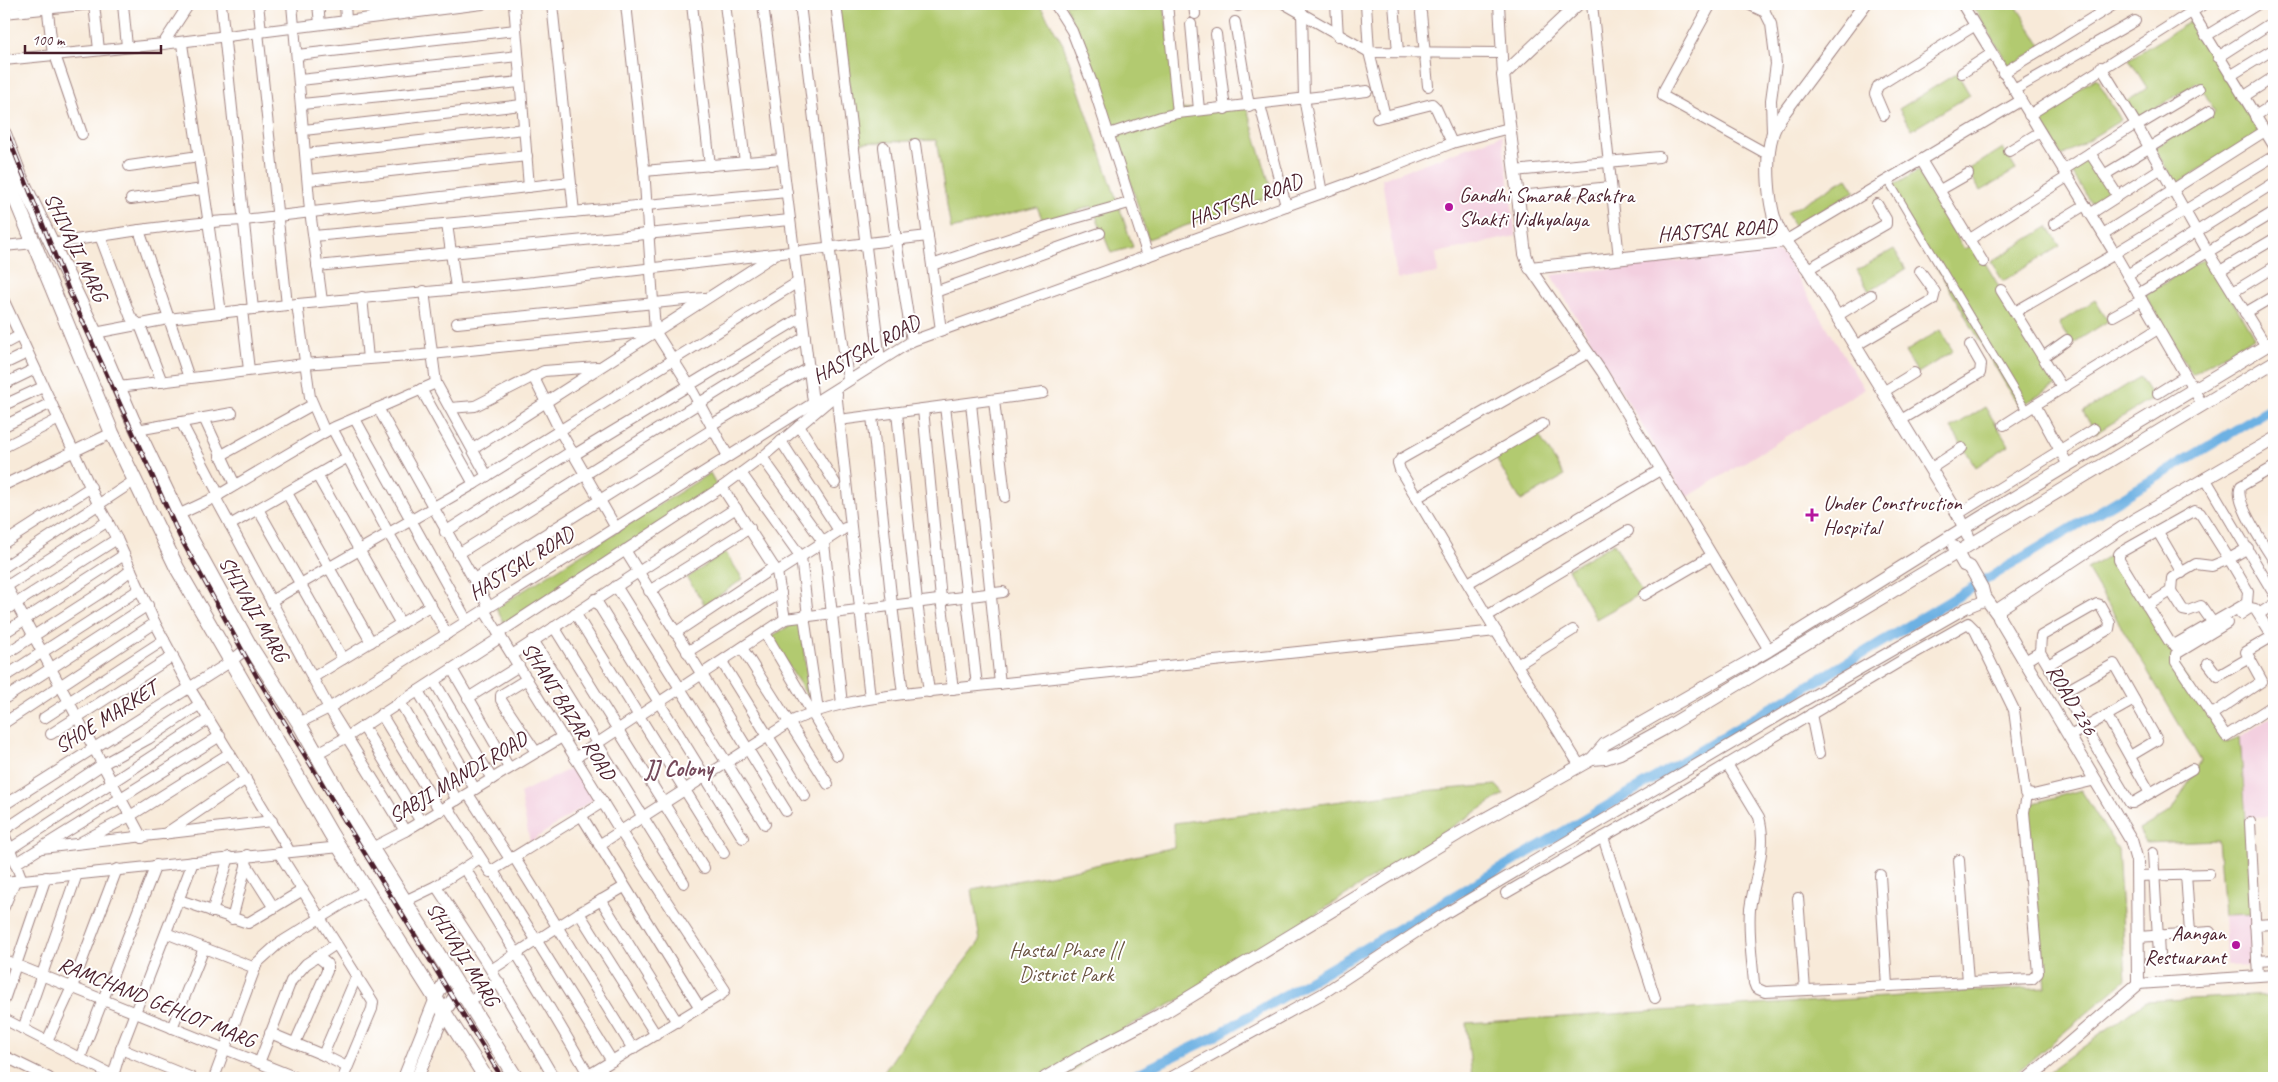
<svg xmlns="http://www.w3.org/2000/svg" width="2278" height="1082" font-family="Caveat,sans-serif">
<rect width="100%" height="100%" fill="#fff"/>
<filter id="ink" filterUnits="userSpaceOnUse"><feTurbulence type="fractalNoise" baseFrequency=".02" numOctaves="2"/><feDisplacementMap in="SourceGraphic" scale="10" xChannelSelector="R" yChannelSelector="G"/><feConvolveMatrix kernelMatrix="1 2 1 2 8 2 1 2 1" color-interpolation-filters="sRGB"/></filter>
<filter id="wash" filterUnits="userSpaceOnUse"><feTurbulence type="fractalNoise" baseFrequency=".0096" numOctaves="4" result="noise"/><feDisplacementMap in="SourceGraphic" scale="20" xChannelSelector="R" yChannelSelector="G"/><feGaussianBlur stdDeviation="1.12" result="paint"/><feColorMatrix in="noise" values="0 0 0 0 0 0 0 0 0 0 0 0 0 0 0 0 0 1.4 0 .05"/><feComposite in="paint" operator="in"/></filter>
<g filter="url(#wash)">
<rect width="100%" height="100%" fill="#f8ead9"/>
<g fill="#f3cfdf">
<path d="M1502,135L1516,236L1436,253L1438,273L1397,279L1382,179Z"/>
<path d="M1775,250L1784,255L1864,389L1686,498L1551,275Z"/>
<path d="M2274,715V816L2247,817L2240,737Z"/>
<path d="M574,767L594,799L530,842L520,793Z"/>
<path d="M2253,914L2256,965L2226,966L2224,915Z"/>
</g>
<g fill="#b2ca6f" stroke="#7e744d">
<path d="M838,4H1039L1063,44L1133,247L1111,253L1092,206L1044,223L1037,207L951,229L936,140L857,143Z"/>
<path d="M1065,4H1164L1178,110L1245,102L1273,195L1148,239L1114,128Z"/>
<path d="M1981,4H2015L2042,47L2010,67L1974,8Z"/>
<path d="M2191,21L2259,133L2176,184L2154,148L2215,111L2198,82L2137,120L2126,102L2147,88L2129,59Z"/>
<path d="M1957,73L1970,95L1912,130L1899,109Z"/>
<path d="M2096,78L2121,120L2062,156L2037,114Z"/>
<path d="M2003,148L2016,170L1980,191L1968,170Z"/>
<path d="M2088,157L2112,196L2094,207L2070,169Z"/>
<path d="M1918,171L1964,249L1974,244L2057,385L2019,407L1890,188Z"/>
<path d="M1847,178L1855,191L1794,226L1787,213Z"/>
<path d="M2048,227L2060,246L2003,281L1991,262Z"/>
<path d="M1894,249L1906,269L1869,291L1857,270Z"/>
<path d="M2207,257L2254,337L2192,374L2145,295Z"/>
<path d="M2095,300L2108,321L2072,344L2059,323Z"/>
<path d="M1940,330L1953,351L1918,373L1905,352Z"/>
<path d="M2140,377L2153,398L2096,433L2083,412Z"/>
<path d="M1985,407L2009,445L1976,467L1951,428Z"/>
<path d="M1537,432L1564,476L1521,501L1495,457Z"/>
<path d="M710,473L719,489L505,625L496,608Z"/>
<path d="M1614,543L1642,593L1596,619L1568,569Z"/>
<path d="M725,552L743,579L705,605L687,578Z"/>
<path d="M2114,553L2224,743L2240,737L2253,914L2224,915L2218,840L2146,843L2139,830L2171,811L2201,761L2087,569Z"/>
<path d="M800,620L810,700L770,637Z"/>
<path d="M1496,785L1504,794L1192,993L1129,1026L1064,1078H880L917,1023L980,941L972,889L1065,872L1174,847V823L1411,792Z"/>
<path d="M2081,790L2118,849L2126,980L2010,1078H1472L1466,1023L2046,987L2027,805Z"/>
<path d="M2274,995V1078H2041L2146,1001Z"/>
</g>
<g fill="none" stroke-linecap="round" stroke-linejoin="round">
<path stroke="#6db1e3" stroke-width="10" d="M1129,1078L1212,1038L1631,792L2274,407"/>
</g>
</g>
<g filter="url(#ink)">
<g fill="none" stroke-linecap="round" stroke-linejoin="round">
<defs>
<path id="pedestrian" d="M1888,180L2026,410"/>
<g id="minor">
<path d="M47,4L53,55"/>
<path d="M94,4L99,50"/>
<path d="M123,4L127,47"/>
<path d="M221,4L253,309"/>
<path d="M258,4L261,31"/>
<path d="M292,4L310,211L322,301"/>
<path d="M318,4L320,24"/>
<path d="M345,4L346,20"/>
<path d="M373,4L374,17"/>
<path d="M400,4L401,14"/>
<path d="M514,4L529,187"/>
<path d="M552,4L574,212"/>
<path d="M626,4L644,168L655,331L689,385L728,456"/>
<path d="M692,4L710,166"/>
<path d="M725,4L745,162"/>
<path d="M763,4L813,402"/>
<path d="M800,4L830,252L848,379"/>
<path d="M836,4L880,360"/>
<path d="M1055,4L1072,31L1092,83L1148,256"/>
<path d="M1167,4L1178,113"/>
<path d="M1194,4L1195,14"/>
<path d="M1238,4V6"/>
<path d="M1285,4L1369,52L1501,53"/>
<path d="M1336,4L1338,36"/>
<path d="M1366,4L1369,52L1385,116"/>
<path d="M1394,4L1398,52"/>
<path d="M1499,4L1503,75"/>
<path d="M1592,4L1619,258"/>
<path d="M1711,4L1664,90L1663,96L1769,155"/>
<path d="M1748,4L1765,12L1771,24L1776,64L1771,100L1772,132"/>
<path d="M1962,4L2115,254L2202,404"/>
<path d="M2187,4L2274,146"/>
<path d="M1302,12L1304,98L1322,193"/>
<path d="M4,13L92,4"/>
<path d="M1421,13L1428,86"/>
<path d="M1235,22L1249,106"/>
<path d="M1191,24L1199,110"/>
<path d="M258,32L287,305"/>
<path d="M1216,34L1225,109"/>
<path d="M2206,36L2258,4"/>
<path d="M163,44L189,4"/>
<path d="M182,44L208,218"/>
<path d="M55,55L82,134"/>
<path d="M297,55L516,30"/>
<path d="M2218,57L2274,21"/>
<path d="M4,60L163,44L482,4"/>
<path d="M2101,67L2136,124L2208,252L2266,346"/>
<path d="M1962,73L1991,54"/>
<path d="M2003,73L2115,4"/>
<path d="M2230,76L2274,49"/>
<path d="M300,80L518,56"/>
<path d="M2014,90L2135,21"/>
<path d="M2243,97L2274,77"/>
<path d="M302,104L520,82"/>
<path d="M1260,105L1286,206"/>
<path d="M1884,115L1875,94L1878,86L1974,26"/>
<path d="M2029,115L2204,4"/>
<path d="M2255,116L2274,104"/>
<path d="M1377,118L1432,104L1436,108L1452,143"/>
<path d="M2137,126L2199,89"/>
<path d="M304,130L522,105"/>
<path d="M1109,134L1161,117L1178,113L1367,91"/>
<path d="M915,144L941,330"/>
<path d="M884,147L896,240L912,341"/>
<path d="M2009,151L2040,132"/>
<path d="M2090,153L2118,196"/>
<path d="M306,154L524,129"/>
<path d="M1921,160L1983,262"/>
<path d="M129,166L199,156"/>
<path d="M2063,170L2136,124"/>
<path d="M644,171L782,159"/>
<path d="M1514,171L1659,157"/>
<path d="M2104,175L2211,110"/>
<path d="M308,180L527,156"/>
<path d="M1940,190L1968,174"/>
<path d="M1517,196L1611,187"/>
<path d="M131,199L203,189"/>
<path d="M2090,214L2160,169"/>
<path d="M208,221L221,313"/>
<path d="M447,224L456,288"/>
<path d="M2054,224L2085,205"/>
<path d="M139,230L189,378"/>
<path d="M2103,234L2265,131"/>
<path d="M100,236L131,318L140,325L162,382"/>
<path d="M314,236L787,192"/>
<path d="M1970,239L2067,177"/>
<path d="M1785,241L2020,101"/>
<path d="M52,244C116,233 179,223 244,220L570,182"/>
<path d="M4,246L34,243"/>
<path d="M2115,253L2274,156"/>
<path d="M932,265L1047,226L1129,203"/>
<path d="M317,266L790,220"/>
<path d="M1530,268L1602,372L1769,650"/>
<path d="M1808,269L1886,224V219L1877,204"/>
<path d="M2220,271L2274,239"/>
<path d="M2127,275L2274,183"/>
<path d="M2001,290L2062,388"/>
<path d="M424,291L436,383L487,476"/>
<path d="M935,292L1100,233"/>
<path d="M2233,292L2274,267"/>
<path d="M2138,294L2274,212"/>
<path d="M362,297L368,359"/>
<path d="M4,301L98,504L117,539L155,623L189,687L290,852"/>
<path d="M297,304L310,397L325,432"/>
<path d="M242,310L249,370"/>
<path d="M2015,312L2115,254"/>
<path d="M2245,313L2274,296"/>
<path d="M1837,316L1871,295"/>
<path d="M2113,316L2142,300"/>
<path d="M457,323L704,298"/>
<path d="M95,333L168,319L287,305L534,282L928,236"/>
<path d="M4,344L19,336"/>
<path d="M1855,346L1933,300L1935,292L1920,271"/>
<path d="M2043,357L2067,340"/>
<path d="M4,364L27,353"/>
<path d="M533,376L560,431L616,528"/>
<path d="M4,384L35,369"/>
<path d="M119,387L304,364L422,355L655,331"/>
<path d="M421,389L474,484"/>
<path d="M836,391L870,698"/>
<path d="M1883,392L1914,373"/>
<path d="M2158,393L2185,376"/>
<path d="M994,400L1005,497"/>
<path d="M971,403L1000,684"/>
<path d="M4,405L43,387"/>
<path d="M2035,405L2158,329"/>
<path d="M945,406L977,686"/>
<path d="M378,408L489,607"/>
<path d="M450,408L475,406L544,371L597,367"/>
<path d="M923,409L941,599L953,689"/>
<path d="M897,413L917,602L929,692"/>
<path d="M872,416L892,605L903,694"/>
<path d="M204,418L235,485"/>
<path d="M355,419L467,621"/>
<path d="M839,420L1043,393"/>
<path d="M1901,420L1980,373L1981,364L1970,345"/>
<path d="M181,422L219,495"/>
<path d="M711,425L809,368"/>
<path d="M2004,425L2035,405L2068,465"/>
<path d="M4,426L51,403"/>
<path d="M799,426L835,483"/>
<path d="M332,428L389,534L447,634"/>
<path d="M137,430L232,413"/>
<path d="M781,441L840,532"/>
<path d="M4,447L59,419"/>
<path d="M473,449L773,256"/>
<path d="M574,455L802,317"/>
<path d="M220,456L312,405"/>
<path d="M762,457L824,543L842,704"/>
<path d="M2274,467L2241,486C2232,500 2266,547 2274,561"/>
<path d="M1930,469L1962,448"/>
<path d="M741,473L801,557L808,616"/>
<path d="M317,475L401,624"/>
<path d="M2205,478L2274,594"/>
<path d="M4,485L112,433"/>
<path d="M722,487L777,572L785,619"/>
<path d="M287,493L371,642"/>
<path d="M215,497L329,708L405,831"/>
<path d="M1418,497L1543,424"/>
<path d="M258,509L343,659"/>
<path d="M1958,514L2094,429"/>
<path d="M178,515L212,499L330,429L436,383"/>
<path d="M230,525L348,457"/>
<path d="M445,532L572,451"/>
<path d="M2158,532L2182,573"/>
<path d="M4,543L91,487"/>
<path d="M625,550L786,811"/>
<path d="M458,554L805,337"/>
<path d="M4,567L134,481"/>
<path d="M777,572L845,528"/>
<path d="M474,579L713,429"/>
<path d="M4,581L142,838"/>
<path d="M1468,583L1660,470"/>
<path d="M616,586L765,824"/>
<path d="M4,588L108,521"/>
<path d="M649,591L750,528"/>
<path d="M2171,591L2183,610L2188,611L2201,606L2213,623"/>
<path d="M1644,595L1711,556"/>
<path d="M595,599L743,838"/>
<path d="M271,601L474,484L798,282"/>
<path d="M2147,606L2171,591L2172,578L2196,564L2212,566L2229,559L2200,513L2194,511L2121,552L2119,554V560L2169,641L2174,645L2247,603L2248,591L2229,559L2248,548"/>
<path d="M484,610L621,832L725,990L722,994L584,1078"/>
<path d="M4,611L117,539"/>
<path d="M575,613L724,853"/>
<path d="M2241,614L2250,608L2255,609L2274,639"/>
<path d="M2259,614L2274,604"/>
<path d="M804,616L818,710"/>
<path d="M1487,616L1628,531"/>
<path d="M2227,623L2176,654V662L2226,736L2274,705"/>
<path d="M554,627L704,868"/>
<path d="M1496,631L1400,470L1398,463L1401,459L1588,353"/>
<path d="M4,633L124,555"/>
<path d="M499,633L722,487L760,459L837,394"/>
<path d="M675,633L774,567"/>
<path d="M765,633L837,755"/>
<path d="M533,640L684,883"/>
<path d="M742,648L828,784"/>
<path d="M687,652L781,593"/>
<path d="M2040,652L2130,803H2133L2192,769"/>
<path d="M4,655L108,588L131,570"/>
<path d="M512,655L736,508"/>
<path d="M2025,661L2040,652L2041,636L2097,604L2100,605L2110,623L2109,629L2048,665"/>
<path d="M722,662L805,796"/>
<path d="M2208,663L2218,676L2249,658"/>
<path d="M1517,665L1573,630"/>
<path d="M452,669L509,768"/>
<path d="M4,677L140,589"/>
<path d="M312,678L431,605"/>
<path d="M527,679L501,695V700L536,752"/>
<path d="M434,681L492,779"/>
<path d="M418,691L475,789"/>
<path d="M2064,692L2114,664L2157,740L2130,756"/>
<path d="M468,698L519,666"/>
<path d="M4,699L148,605"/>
<path d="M400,702L457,800"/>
<path d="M381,714L440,811"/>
<path d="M1811,714L1819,754"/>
<path d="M2211,715L2262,681L2246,652L2273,636"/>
<path d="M2107,716L2150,793"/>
<path d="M44,718L164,640"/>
<path d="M4,723L155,623"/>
<path d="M299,723L329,708L912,341L1380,172L1452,143L1509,128"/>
<path d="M363,726L421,822"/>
<path d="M51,734L173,656"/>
<path d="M2070,736L2134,700"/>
<path d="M316,754L347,737L501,637"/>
<path d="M575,758L785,619L1003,592"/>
<path d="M1727,764L1759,817C1768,849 1754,878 1750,909C1748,933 1752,959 1754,983L1756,988L1765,992L2032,979L2038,973L2024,812L2027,795"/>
<path d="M468,794L510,859"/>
<path d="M4,805L230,662L250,646"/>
<path d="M447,806L490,872L603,802"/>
<path d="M581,815L700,1008"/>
<path d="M2250,822L2258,976"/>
<path d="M4,830L103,764L148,739L200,704"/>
<path d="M4,834L22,880"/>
<path d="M165,834L246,779"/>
<path d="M1603,837L1655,998"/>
<path d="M81,842L130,816L230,753"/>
<path d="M599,845L790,722C825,705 864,699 903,694L1496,631L1580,766"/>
<path d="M42,848L272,821"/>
<path d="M372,848L405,831L562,737"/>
<path d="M10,849L209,719"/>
<path d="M279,853L373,1002L372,1009L343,1078"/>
<path d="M2153,853L2159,955"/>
<path d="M514,857L633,1049"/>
<path d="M1959,860L1968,982"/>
<path d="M15,864L220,736"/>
<path d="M246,864L274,908"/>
<path d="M465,868C505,937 550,1005 589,1076"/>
<path d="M493,871L612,1061"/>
<path d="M2186,874L2190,933"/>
<path d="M1880,875L1887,986"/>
<path d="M2137,876L2209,874"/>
<path d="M4,882L340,847"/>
<path d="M436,886L491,970L554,1078"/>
<path d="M1506,893L1671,798L1899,662L1968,623L1975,630L2014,710L2025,793L2033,795L2096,780"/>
<path d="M1798,898L1805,990"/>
<path d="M179,900L248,923L303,890"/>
<path d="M601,900L677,1022"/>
<path d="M405,901L436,886L480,858"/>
<path d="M4,907L15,881"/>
<path d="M212,912L229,857"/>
<path d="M579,913L656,1035"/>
<path d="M232,919L246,866L247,855"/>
<path d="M2255,925L2274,924"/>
<path d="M166,933L255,968"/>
<path d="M2138,937L2210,932"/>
<path d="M4,960L297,1078"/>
<path d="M2257,961L2274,960"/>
<path d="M491,970L579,913L624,887"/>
<path d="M2138,984L2274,975"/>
<path d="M4,1000L46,877"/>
<path d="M469,1001L499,982"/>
<path d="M4,1019L118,1078"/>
<path d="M172,1028L204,948"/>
<path d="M23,1029L77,874"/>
<path d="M270,1033L323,1055L347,1067"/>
<path d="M47,1041L72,987L117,869"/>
<path d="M295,1043L327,971V964L317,956"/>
<path d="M121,1049L192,1078"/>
<path d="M323,1055L357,975"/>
<path d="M4,1056L49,1078"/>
<path d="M80,1058L156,865"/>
<path d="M259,1063L291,981L306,964L336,944"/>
<path d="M113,1076L121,1049L193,862"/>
<path d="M214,1078L257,963L278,944L367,889"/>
<path d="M1170,1078L1322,994L1441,916L1802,702L1966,608L1986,600"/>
</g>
<g id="tertiary">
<path d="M1578,4L1503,75L1525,254L1530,268L1785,241"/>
<path d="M1865,4L1780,118C1777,124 1773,130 1772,136C1765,158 1768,207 1778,228C1785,244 1798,256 1808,269L1958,514L1968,536"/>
<path d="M1954,547L1964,565L1970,567L1982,588L1984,596L1998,615"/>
<path d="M1592,759L1605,744L1769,650L1980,518L2274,341"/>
<path d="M404,1078L436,998L450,971"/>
<path d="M417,1078L445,1011L461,987"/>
<path d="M1045,1078L1091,1051L1160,1015L1458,834L1542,787L1592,759L1605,758L1620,753L1662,730L2274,362"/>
<path d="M2029,1078L2138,984L2137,861L2131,840L1999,618V609L2134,520L2274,439"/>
</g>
<g id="secondary">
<path d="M4,134L21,179L95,333L132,419L178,515L250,646L299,723L352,817L516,1078"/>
<path d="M4,171L112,433L177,568L331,834L486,1078"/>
</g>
</defs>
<use href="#pedestrian" stroke="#a18482" stroke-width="9"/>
<use href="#minor" stroke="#a18482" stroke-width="12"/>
<use href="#tertiary" stroke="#a18482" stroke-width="14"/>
<use href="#secondary" stroke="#a18482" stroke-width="16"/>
<use href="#pedestrian" stroke="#fff" stroke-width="7"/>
<use href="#minor" stroke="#fff" stroke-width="10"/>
<use href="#tertiary" stroke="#fff" stroke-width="12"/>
<use href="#secondary" stroke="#fff" stroke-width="14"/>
<defs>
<path id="rail" d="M4,126L69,291L180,537L257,677L502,1078"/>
</defs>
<use href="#rail" stroke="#4a1f2b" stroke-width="4.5"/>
<use href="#rail" stroke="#fff" stroke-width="2.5" stroke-dasharray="8" stroke-linecap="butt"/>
</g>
</g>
<g fill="#b5179e" stroke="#fff" stroke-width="2">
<circle cx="1449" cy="207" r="5"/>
<path d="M1809.5 507.5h5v5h5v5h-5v5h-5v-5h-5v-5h5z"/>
<circle cx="2236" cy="945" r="5"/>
</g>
<g text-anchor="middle" stroke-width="4" stroke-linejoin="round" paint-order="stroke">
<g font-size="21" fill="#4a1f2b" stroke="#fff" text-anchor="start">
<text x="1459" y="202">Gandhi Smarak Rashtra<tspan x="1459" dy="24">Shakti Vidhyalaya</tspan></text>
<text x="1823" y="510">Under Construction<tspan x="1823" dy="24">Hospital</tspan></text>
<text x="2226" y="940" text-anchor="end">Aangan<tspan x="2226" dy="24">Restuarant</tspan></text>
</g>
<g font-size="21" fill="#4a1f2b" stroke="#fff">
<text transform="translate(1245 200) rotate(-20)" y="7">HASTSAL ROAD</text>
<text transform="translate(1717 230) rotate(-4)" y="7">HASTSAL ROAD</text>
<text transform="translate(76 247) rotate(64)" y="7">SHIVAJI MARG</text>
<text transform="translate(866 349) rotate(-29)" y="7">HASTSAL ROAD</text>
<text transform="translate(521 563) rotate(-32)" y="7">HASTSAL ROAD</text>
<text transform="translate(254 609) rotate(60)" y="7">SHIVAJI MARG</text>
<text transform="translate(2072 700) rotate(59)" y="7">ROAD 236</text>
<text transform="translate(569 711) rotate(58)" y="7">SHANI BAZAR ROAD</text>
<text transform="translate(106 717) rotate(-32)" y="7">SHOE MARKET</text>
<text transform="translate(458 777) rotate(-31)" y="7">SABJI MANDI ROAD</text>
<text transform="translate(463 954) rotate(58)" y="7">SHIVAJI MARG</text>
<text transform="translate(157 1002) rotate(22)" y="7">RAMCHAND GEHLOT MARG</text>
</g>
<g font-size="21" fill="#69523f" stroke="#fff">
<text x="1066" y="957">Hastal Phase ||<tspan x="1066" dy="24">District Park</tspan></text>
</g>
<g font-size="22" font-weight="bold" fill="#754a5b" stroke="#fff">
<text x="679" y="776">JJ Colony</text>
</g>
</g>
<rect width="2278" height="1082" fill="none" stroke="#fff" stroke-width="20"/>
<path d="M25 45v8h136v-8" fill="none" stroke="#4a1f2b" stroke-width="2.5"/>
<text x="32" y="45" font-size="15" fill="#4a1f2b" stroke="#ffffff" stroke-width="4" paint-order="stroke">100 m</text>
</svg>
